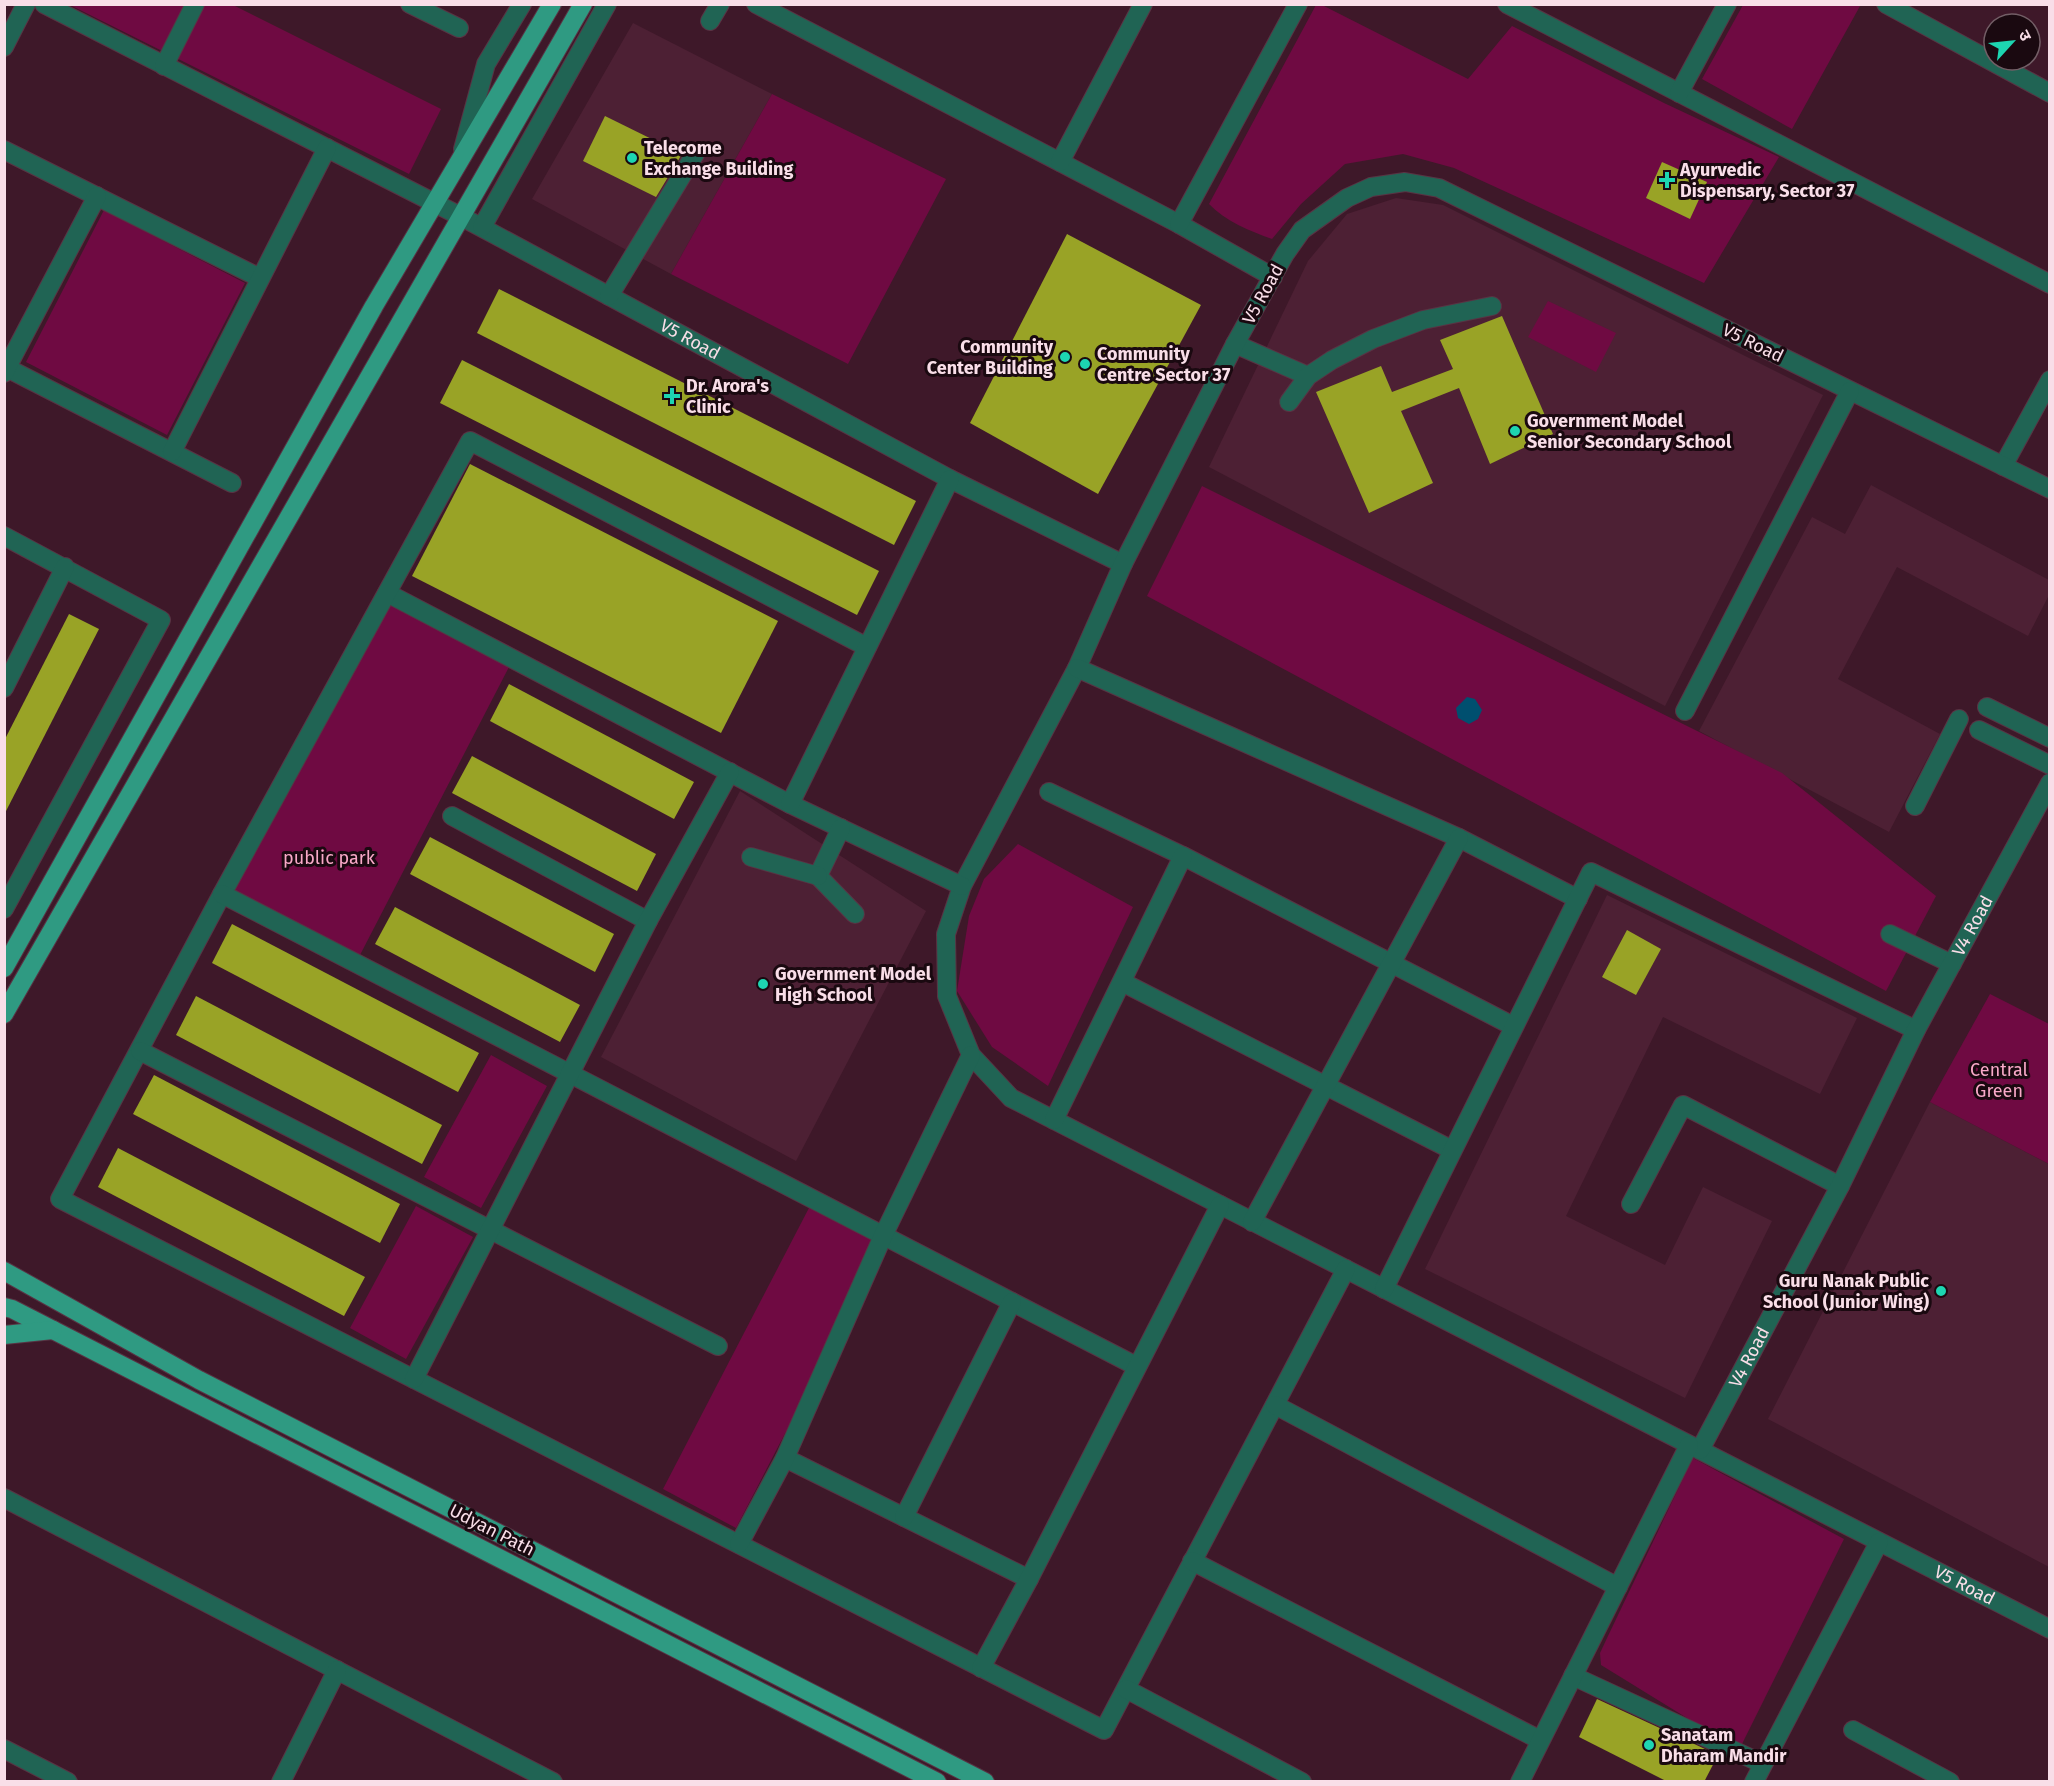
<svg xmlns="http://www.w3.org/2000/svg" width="2054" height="1786" font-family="'Fira Sans','Noto Sans Devanagari',sans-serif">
<rect width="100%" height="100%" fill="#3e1829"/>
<g fill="#4d2034">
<path d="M633,23L772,94L671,274L532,199Z"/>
<path d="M1396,198L1443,205L1823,395L1665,706L1209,467L1308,261L1347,214Z"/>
<path d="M1871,485L2049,580V595L2028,636L1897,567L1838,679L1940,734L1889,832L1699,731L1812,517L1845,534Z"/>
<path d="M740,791L926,911L796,1161L601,1057Z"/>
<path d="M1607,895L1857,1018L1820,1094L1663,1017L1566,1216L1665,1265L1703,1187L1772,1221L1685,1398L1425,1269Z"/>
<path d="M1930,1102L2049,1164V1567L1768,1419Z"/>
</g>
<g fill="#6f0a42">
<path d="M1856,4L1860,6L1792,129L1702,79L1743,5Z"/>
<path d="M70,5H233L441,109L409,174Z"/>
<path d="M1316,5H1322L1468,79L1512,26L1664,103L1779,157L1704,283L1454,168L1403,154L1345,164L1301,204L1272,239C1250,231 1225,221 1209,204Z"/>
<path d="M772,94L946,179L848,364L671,274Z"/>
<path d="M104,210L245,283L167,435L26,362Z"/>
<path d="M1548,301L1616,333L1596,372L1528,337Z"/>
<path d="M1202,486L1782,773L1936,896L1886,991L1147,596Z"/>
<path d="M390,604L509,667L360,955L230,889Z"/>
<path d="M1018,844L1133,907L1048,1086L992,1047L957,991L969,916L984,879Z"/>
<path d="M1990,994L2049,1024V1164L1930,1102Z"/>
<path d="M491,1055L547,1086L481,1208L424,1177Z"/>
<path d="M416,1206L473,1237L406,1359L350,1328Z"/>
<path d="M810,1206L883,1244L736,1528L663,1489Z"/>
<path d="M1693,1458L1844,1539L1739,1750L1601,1665L1600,1653L1608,1636Z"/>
</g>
<path fill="#004f6f" d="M1467,697L1475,699L1482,710L1478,719L1469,724L1458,718L1456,708Z"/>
<g fill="#99a326">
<path d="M605,116L682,154L656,197L583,161Z"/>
<path d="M1662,162L1707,182L1690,219L1646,198Z"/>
<path d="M1067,234L1201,305L1098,494L970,423Z"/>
<path d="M499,289L916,501L894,545L477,333Z"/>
<path d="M1502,316L1553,434L1490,464L1459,388L1401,411L1433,483L1369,513L1316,392L1381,366L1392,392L1453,369L1440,340Z"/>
<path d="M462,360L879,571L857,615L440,403Z"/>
<path d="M470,464L778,621L721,733L412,576Z"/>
<path d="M69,614L99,629L4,815V741Z"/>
<path d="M509,684L694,782L674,819L490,721Z"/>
<path d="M472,756L656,854L637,891L452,793Z"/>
<path d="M430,837L614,934L595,972L410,874Z"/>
<path d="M395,907L580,1005L560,1042L375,944Z"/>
<path d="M232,924L479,1053L458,1092L212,963Z"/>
<path d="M1627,930L1661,949L1636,995L1602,977Z"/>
<path d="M196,996L442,1125L422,1164L176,1035Z"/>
<path d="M154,1075L400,1204L380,1243L133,1114Z"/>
<path d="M118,1148L365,1277L344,1316L98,1187Z"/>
<path d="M1597,1699L1718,1755L1704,1782H1668L1579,1737Z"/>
</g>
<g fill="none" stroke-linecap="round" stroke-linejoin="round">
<defs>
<g id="minor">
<path id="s1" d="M44,4L462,217L950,479L1123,564"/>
<path d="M410,4L459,28"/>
<path d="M756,4L1179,224L1273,277"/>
<path d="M1507,4L2050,284"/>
<path d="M1886,4L2050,93"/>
<path d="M710,21L720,4"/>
<path d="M4,47L26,4"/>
<path d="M164,66L195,4"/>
<path d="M1679,93L1727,4"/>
<path d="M463,149L486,64L522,4"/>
<path d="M4,150L260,278"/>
<path d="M1060,162L1143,4"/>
<path d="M1179,224L1298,4"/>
<path d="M482,227L607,4"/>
<path d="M609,296L695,154"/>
<path d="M1235,344L1308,376"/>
<path d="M7,368L232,483"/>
<path d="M4,373L97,196"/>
<path d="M1289,402L1308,376L1332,360L1373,339L1423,320L1492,306"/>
<path d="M172,452L327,148"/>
<path d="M2003,466L2050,380"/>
<path id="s2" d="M2050,489L1439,188L1405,182L1371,187L1347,198L1302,230L1285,254L1235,344L1123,564L1077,668L962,886L946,934L947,996L971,1055L1011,1098L2050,1629"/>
<path d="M4,536L161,620L4,909"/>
<path d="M387,593L790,804L962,886"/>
<path d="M867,647L470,441L222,894L60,1199L1104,1730L1346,1269"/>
<path d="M1077,668L1459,838L1578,899"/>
<path d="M4,688L65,567"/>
<path d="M1987,707L2050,738"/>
<path d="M1685,711L1850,391"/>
<path d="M1979,730L2050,765"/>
<path d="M1049,792L1183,856L1513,1026"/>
<path d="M790,804L950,479"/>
<path d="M1915,806L1959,719"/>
<path d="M452,816L648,921"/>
<path d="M841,828L818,876L855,914"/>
<path d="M751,857L818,876"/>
<path d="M222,894L1136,1366"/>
<path d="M1890,934L1952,964"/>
<path d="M1122,982L1452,1150"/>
<path d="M140,1051L718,1346"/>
<path d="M1054,1120L1183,856"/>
<path d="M1631,1204L1683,1105L1840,1186"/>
<path d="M1252,1222L1459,838"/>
<path d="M1384,1289L1591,872L1916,1030"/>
<path d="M414,1379L648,921L730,772"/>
<path d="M1275,1405L1618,1587"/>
<path id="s3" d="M1700,1450L1840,1186L1916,1030L2050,783"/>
<path d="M785,1458L1029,1579"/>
<path d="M4,1498L553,1782"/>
<path d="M904,1517L1012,1302"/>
<path d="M739,1544L785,1458L883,1236L971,1055"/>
<path d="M1192,1561L1540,1740"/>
<path d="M981,1668L1029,1579L1220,1205"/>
<path d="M1573,1676L1763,1764"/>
<path d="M1126,1689L1302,1782"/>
<path d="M1853,1730L1950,1782"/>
<path d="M4,1749L68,1782"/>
<path d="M281,1782L337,1670"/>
<path d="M1520,1782L1689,1445"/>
<path d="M1754,1782L1879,1542"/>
</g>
<g id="major">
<path d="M4,968L374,306L552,4"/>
<path d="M4,1014L583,4"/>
<path d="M4,1271L199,1380L985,1782"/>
<path d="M4,1307L12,1309L937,1782"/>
<path d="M4,1335L53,1330"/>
</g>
</defs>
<use href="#minor" stroke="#583444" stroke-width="20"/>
<use href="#major" stroke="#583444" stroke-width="20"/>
<use href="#minor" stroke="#206454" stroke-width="18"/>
<use href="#major" stroke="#2f9a82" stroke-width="18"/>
</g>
<g fill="#1dd5b1" stroke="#1a0910" stroke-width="2">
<circle cx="632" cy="158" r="6"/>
<path d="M1664 171h6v6h6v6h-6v6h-6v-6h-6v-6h6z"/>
<circle cx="1065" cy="357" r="6"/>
<circle cx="1085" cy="364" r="6"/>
<path d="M669 387h6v6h6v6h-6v6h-6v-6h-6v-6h6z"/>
<circle cx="1515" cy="431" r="6"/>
<circle cx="763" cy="984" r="6"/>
<circle cx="1941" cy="1291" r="6"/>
<circle cx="1649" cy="1745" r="6"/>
</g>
<g text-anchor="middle" stroke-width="6" stroke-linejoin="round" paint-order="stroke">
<g font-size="18" font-weight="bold" fill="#f9dee8" stroke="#1a0910" text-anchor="start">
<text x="644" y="154">Telecome<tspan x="644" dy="21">Exchange Building</tspan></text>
<text x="1680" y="176">Ayurvedic<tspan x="1680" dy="21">Dispensary, Sector 37</tspan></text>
<text x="1053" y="353" text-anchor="end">Community<tspan x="1053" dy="21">Center Building</tspan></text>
<text x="1097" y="360">Community<tspan x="1097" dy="21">Centre Sector 37</tspan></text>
<text x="686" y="392">Dr. Arora's<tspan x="686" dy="21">Clinic</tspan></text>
<text x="1527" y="427">Government Model<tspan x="1527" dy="21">Senior Secondary School</tspan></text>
<text x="775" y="980">Government Model<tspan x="775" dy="21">High School</tspan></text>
<text x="1929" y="1287" text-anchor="end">Guru Nanak Public<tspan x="1929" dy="21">School (Junior Wing)</tspan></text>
<text x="1661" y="1741">Sanatam<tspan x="1661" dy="21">Dharam Mandir</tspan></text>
</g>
<g font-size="18" fill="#f9dee8" stroke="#1a0910">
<text transform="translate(1263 294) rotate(-61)" y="6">V5 Road</text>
<text dy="6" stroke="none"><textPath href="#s1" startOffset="728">V5 Road</textPath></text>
<text transform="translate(1753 343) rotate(26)" y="6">V5 Road</text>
<text dy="6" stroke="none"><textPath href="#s3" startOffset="591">V4 Road</textPath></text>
<text dy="6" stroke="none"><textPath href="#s3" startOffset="105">V4 Road</textPath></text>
<text transform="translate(492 1530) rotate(27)" y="6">Udyan Path</text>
<text dy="6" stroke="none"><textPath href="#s2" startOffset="2877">V5 Road</textPath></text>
</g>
<g font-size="18" fill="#f9a8c8" stroke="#1a0910">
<text x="329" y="864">public park</text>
<text x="1999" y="1076">Central<tspan x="1999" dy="21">Green</tspan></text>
</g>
</g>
<rect width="2054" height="1786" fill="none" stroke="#f9dee8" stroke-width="12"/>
<g transform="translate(2012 42) rotate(63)"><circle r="28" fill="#1a0910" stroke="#735e66" stroke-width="1.5"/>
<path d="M0-4.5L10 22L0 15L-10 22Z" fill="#1dd5b1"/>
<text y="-9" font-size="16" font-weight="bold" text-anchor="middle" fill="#f9dee8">उ</text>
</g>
</svg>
